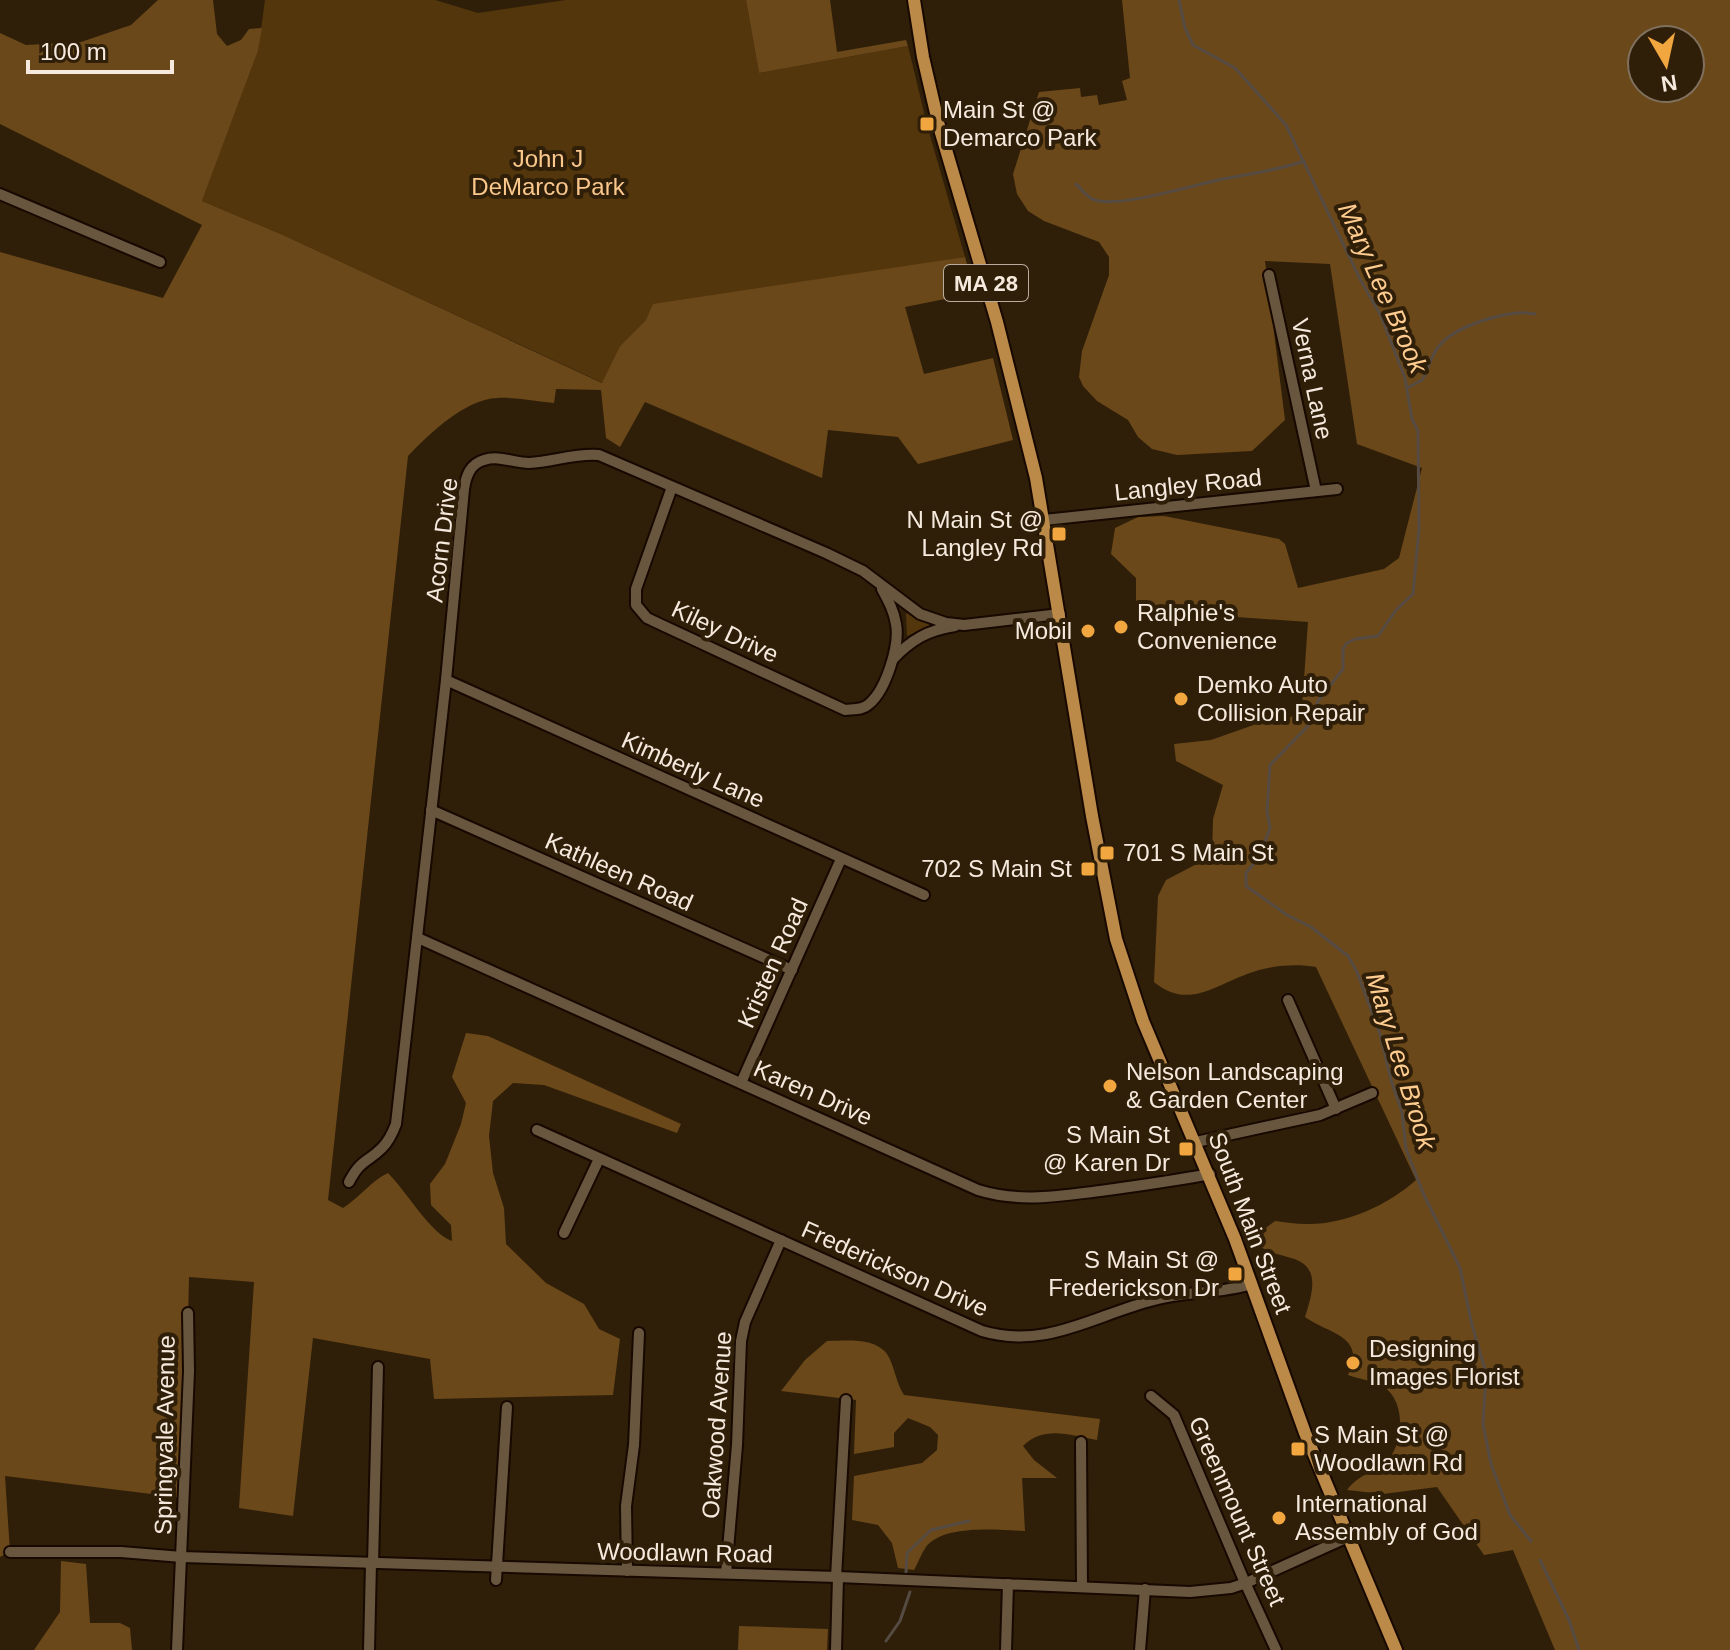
<svg xmlns="http://www.w3.org/2000/svg" width="1730" height="1650" font-family="Helvetica,sans-serif">
<rect width="100%" height="100%" fill="#2f1f09"/>
<g fill="#54360c">
<path d="M265,0H435L478,13L566,0H746L759,73L908,46L927,125L965,257L839,278L646,320L620,346L603,383L283,235L202,201L258,51Z"/>
<path d="M906,613L927,622L930,626L907,636Z"/>
</g>
<g fill="#6b481a" fill-rule="evenodd">
<path d="M158,0H213L217,34L227,46L241,40L249,29L262,28L258,51L202,201L283,235L602,383L620,346L646,320L653,304L965,257L975,293L905,307L924,374L993,358L1013,440L918,464L898,437L828,430L822,478L645,402L620,447L606,438L601,390L556,389L554,403C535,401 515,397 497,398C465,399 428,435 408,456L328,1200L343,1208C360,1197 371,1181 388,1173C406,1191 431,1234 452,1241L451,1225L431,1205L430,1184L445,1164L461,1124L466,1103L452,1077L466,1033L488,1036L681,1124L677,1133L544,1085L513,1083L493,1101L489,1136L493,1173L504,1208L506,1244L546,1283L584,1304L599,1329L620,1339L613,1395L434,1399L430,1359L313,1338L293,1516L239,1508L254,1282L189,1277L184,1498L5,1476L10,1552L0,1557V252L163,298L202,225L0,124V33L26,45L81,42L131,25Z"/>
<path d="M746,0H830L837,52L906,40L908,46L759,73Z"/>
<path d="M1122,0H1730V1650H1555L1513,1550L1484,1555L1437,1487L1383,1494L1347,1490C1361,1472 1374,1474 1387,1461C1404,1443 1406,1402 1384,1387C1375,1381 1359,1379 1348,1375C1367,1336 1329,1334 1305,1317C1312,1294 1322,1266 1291,1258C1279,1254 1271,1254 1261,1247L1263,1230L1275,1221C1285,1222 1296,1224 1306,1224C1345,1225 1388,1205 1416,1180L1316,967C1294,963 1268,966 1247,974C1213,987 1187,1009 1154,982L1158,896L1166,880L1212,856L1213,819L1223,785L1176,761L1174,744L1211,740L1262,722L1276,725L1291,717L1302,707L1308,622L1136,610V578L1111,554L1115,528L1138,517L1164,516L1279,539L1285,544L1298,588L1384,569L1399,558L1422,468L1357,444L1330,264L1265,261L1285,420L1252,451L1177,455L1152,449L1138,437L1128,420L1097,401L1083,386L1079,377L1082,351L1109,275V257L1099,242L1044,221L1028,211L1017,194L1013,174L1039,92L1080,88L1081,97L1097,95L1099,105L1127,100L1122,81L1130,78ZM1642,40H1690V88H1642Z"/>
<path d="M827,1341C846,1341 874,1337 887,1354C894,1364 896,1383 904,1395L1100,1419L1097,1440C1071,1435 1043,1425 1023,1446L1034,1460L1057,1478H1022L1025,1531C998,1530 944,1524 926,1547C921,1554 918,1563 914,1570L898,1568L892,1543L878,1525L852,1520L854,1476L922,1463L937,1450L938,1435L930,1427L908,1418L894,1433V1447L854,1454L856,1400L781,1391L805,1360Z"/>
<path d="M61,1561L86,1564L90,1623H120L130,1628L132,1650H34L60,1612Z"/>
<path d="M739,1626L828,1629L827,1650H738Z"/>
</g>
<g fill="none" stroke-linecap="round" stroke-linejoin="round">
<g stroke="#554b43" stroke-width="3">
<path d="M1179,0L1185,28L1193,45L1235,68L1286,125L1360,279L1381,316L1405,378L1412,419L1418,431L1419,529L1413,594L1396,610L1378,636L1355,639L1347,643L1343,649V669L1318,701L1308,726L1270,765L1267,811L1270,828L1259,857L1246,873V886L1287,915L1311,927L1348,956L1357,972L1380,1034L1391,1080L1402,1112L1406,1149L1423,1193L1460,1268L1471,1321L1486,1373L1483,1424L1491,1464L1510,1515L1531,1541"/>
<path d="M1076,184C1082,189 1087,198 1095,200C1118,208 1191,186 1218,180C1247,174 1276,171 1304,161"/>
<path d="M1409,387L1422,380C1429,369 1430,356 1439,346C1455,326 1510,308 1535,314"/>
<path d="M1540,1560L1569,1620L1579,1650"/>
<path d="M906,1573L907,1553L931,1530L969,1521"/>
<path d="M886,1641L900,1621L910,1592"/>
</g>
<defs>
<g id="minor">
<path d="M0,194L160,262"/>
<path d="M1269,275L1316,491"/>
<path d="M672,487L636,589V605L647,618L664,626L845,710C854,709 863,710 869,704C886,690 900,645 896,624C894,611 888,600 882,589"/>
<path d="M1044,520L1337,489"/>
<path d="M893,659C911,640 928,630 955,626"/>
<path d="M446,680L924,895"/>
<path d="M431,810L792,970"/>
<path d="M418,938L978,1190C1020,1203 1058,1196 1100,1191C1137,1186 1173,1181 1210,1174"/>
<path d="M1288,1000L1336,1109"/>
<path d="M741,1083L841,859"/>
<path d="M537,1130L982,1331C1046,1350 1094,1315 1154,1300C1186,1291 1220,1294 1252,1284"/>
<path d="M1196,1142L1320,1115L1372,1093"/>
<path d="M349,1182C361,1159 367,1163 382,1148C389,1141 393,1132 396,1124L446,680L464,489C466,476 470,464 484,460C499,455 514,463 529,463C553,462 574,453 599,455L826,553L863,571L920,614L946,623L964,625L1060,614"/>
<path d="M564,1233L599,1159"/>
<path d="M1151,1396L1174,1415L1243,1578L1276,1650"/>
<path d="M1081,1442L1082,1587"/>
<path d="M10,1552H121L182,1557L838,1577L1190,1592L1231,1588L1246,1583L1348,1537"/>
<path d="M373,1563L378,1367"/>
<path d="M627,1571L626,1506L634,1445L639,1333"/>
<path d="M726,1573L737,1445L741,1341L745,1322L781,1240"/>
<path d="M836,1577L846,1400"/>
<path d="M496,1580L507,1407"/>
<path d="M177,1650L189,1371L188,1313"/>
<path d="M369,1650L371,1563"/>
<path d="M836,1650L838,1577"/>
<path d="M1006,1650L1008,1584"/>
<path d="M1140,1650L1145,1589"/>
</g>
<path id="major" d="M914,0L923,57L939,126L997,322L1036,478L1092,816L1116,939L1143,1021L1235,1239L1305,1433L1396,1650"/>
</defs>
<use href="#minor" stroke="#170800" stroke-width="14"/>
<use href="#major" stroke="#170800" stroke-width="16"/>
<use href="#minor" stroke="#69563f" stroke-width="10"/>
<use href="#major" stroke="#bc8a48" stroke-width="12"/>
</g>
<g fill="#f1a63f" stroke="#2f1f09" stroke-width="3">
<rect x="919" y="116" width="16" height="16" rx="4"/>
<rect x="1051" y="526" width="16" height="16" rx="4"/>
<circle cx="1121" cy="627" r="8"/>
<circle cx="1088" cy="631" r="8"/>
<circle cx="1181" cy="699" r="8"/>
<rect x="1099" y="845" width="16" height="16" rx="4"/>
<rect x="1080" y="861" width="16" height="16" rx="4"/>
<circle cx="1110" cy="1086" r="8"/>
<rect x="1178" y="1141" width="16" height="16" rx="4"/>
<rect x="1227" y="1266" width="16" height="16" rx="4"/>
<circle cx="1353" cy="1363" r="8"/>
<rect x="1290" y="1441" width="16" height="16" rx="4"/>
<circle cx="1279" cy="1518" r="8"/>
</g>
<g text-anchor="middle" stroke-width="8" stroke-linejoin="round" paint-order="stroke">
<rect fill="#2f1f09" stroke="#baad9e" stroke-width="2" x="944" y="265" width="84" height="36" rx="6"/>
<g font-size="22" font-weight="bold" fill="#f6eade">
<text x="986" y="291">MA 28</text>
</g>
<g font-size="24" fill="#f6eade" stroke="#2f1f09" text-anchor="start">
<text x="943" y="118">Main St @<tspan x="943" dy="28">Demarco Park</tspan></text>
<text x="1043" y="528" text-anchor="end">N Main St @<tspan x="1043" dy="28">Langley Rd</tspan></text>
<text x="1137" y="621">Ralphie's<tspan x="1137" dy="28">Convenience</tspan></text>
<text x="1072" y="639" text-anchor="end">Mobil</text>
<text x="1197" y="693">Demko Auto<tspan x="1197" dy="28">Collision Repair</tspan></text>
<text x="1123" y="861">701 S Main St</text>
<text x="1072" y="877" text-anchor="end">702 S Main St</text>
<text x="1126" y="1080">Nelson Landscaping<tspan x="1126" dy="28">&amp; Garden Center</tspan></text>
<text x="1170" y="1143" text-anchor="end">S Main St<tspan x="1170" dy="28">@ Karen Dr</tspan></text>
<text x="1219" y="1268" text-anchor="end">S Main St @<tspan x="1219" dy="28">Frederickson Dr</tspan></text>
<text x="1369" y="1357">Designing<tspan x="1369" dy="28">Images Florist</tspan></text>
<text x="1314" y="1443">S Main St @<tspan x="1314" dy="28">Woodlawn Rd</tspan></text>
<text x="1295" y="1512">International<tspan x="1295" dy="28">Assembly of God</tspan></text>
</g>
<g font-size="24" fill="#fac78c" stroke="#2f1f09">
<text x="548" y="167">John J<tspan x="548" dy="28">DeMarco Park</tspan></text>
</g>
<g font-size="24" fill="#f6eade" stroke="#2f1f09">
<text transform="translate(1312 379) rotate(78)" y="8">Verna Lane</text>
<text transform="translate(1188 485) rotate(-6)" y="8">Langley Road</text>
<text transform="translate(442 540) rotate(-83)" y="8">Acorn Drive</text>
<text transform="translate(725 632) rotate(25)" y="8">Kiley Drive</text>
<text transform="translate(693 770) rotate(24)" y="8">Kimberly Lane</text>
<text transform="translate(619 872) rotate(24)" y="8">Kathleen Road</text>
<text transform="translate(773 963) rotate(-66)" y="8">Kristen Road</text>
<text transform="translate(813 1093) rotate(24)" y="8">Karen Drive</text>
<text transform="translate(1250 1223) rotate(69)" y="8">South Main Street</text>
<text transform="translate(895 1269) rotate(24)" y="8">Frederickson Drive</text>
<text transform="translate(717 1425) rotate(-86)" y="8">Oakwood Avenue</text>
<text transform="translate(165 1435) rotate(-89)" y="8">Springvale Avenue</text>
<text transform="translate(1237 1511) rotate(66)" y="8">Greenmount Street</text>
<text transform="translate(685 1553) rotate(1)" y="8">Woodlawn Road</text>
</g>
<g font-size="26" font-style="italic" fill="#ffcc90" stroke="#2f1f09">
<text transform="translate(1383 288) rotate(66)" y="9">Mary Lee Brook</text>
<text transform="translate(1401 1061) rotate(73)" y="9">Mary Lee Brook</text>
</g>
</g>
<g transform="translate(1666 64) rotate(171)"><circle r="38" fill="#2f1f09" stroke="#7f705e" stroke-width="2"/>
<path d="M0-6L14 30L0 20L-14 30Z" fill="#f1a63f"/>
<text y="-12" font-size="22" font-weight="bold" text-anchor="middle" fill="#f6eade">N</text>
</g>
<path d="M28 60v12h144v-12" fill="none" stroke="#f6eade" stroke-width="4"/>
<text x="40" y="60" font-size="24" fill="#f6eade" stroke="#2f1f09" stroke-width="6" paint-order="stroke">100 m</text>
</svg>
